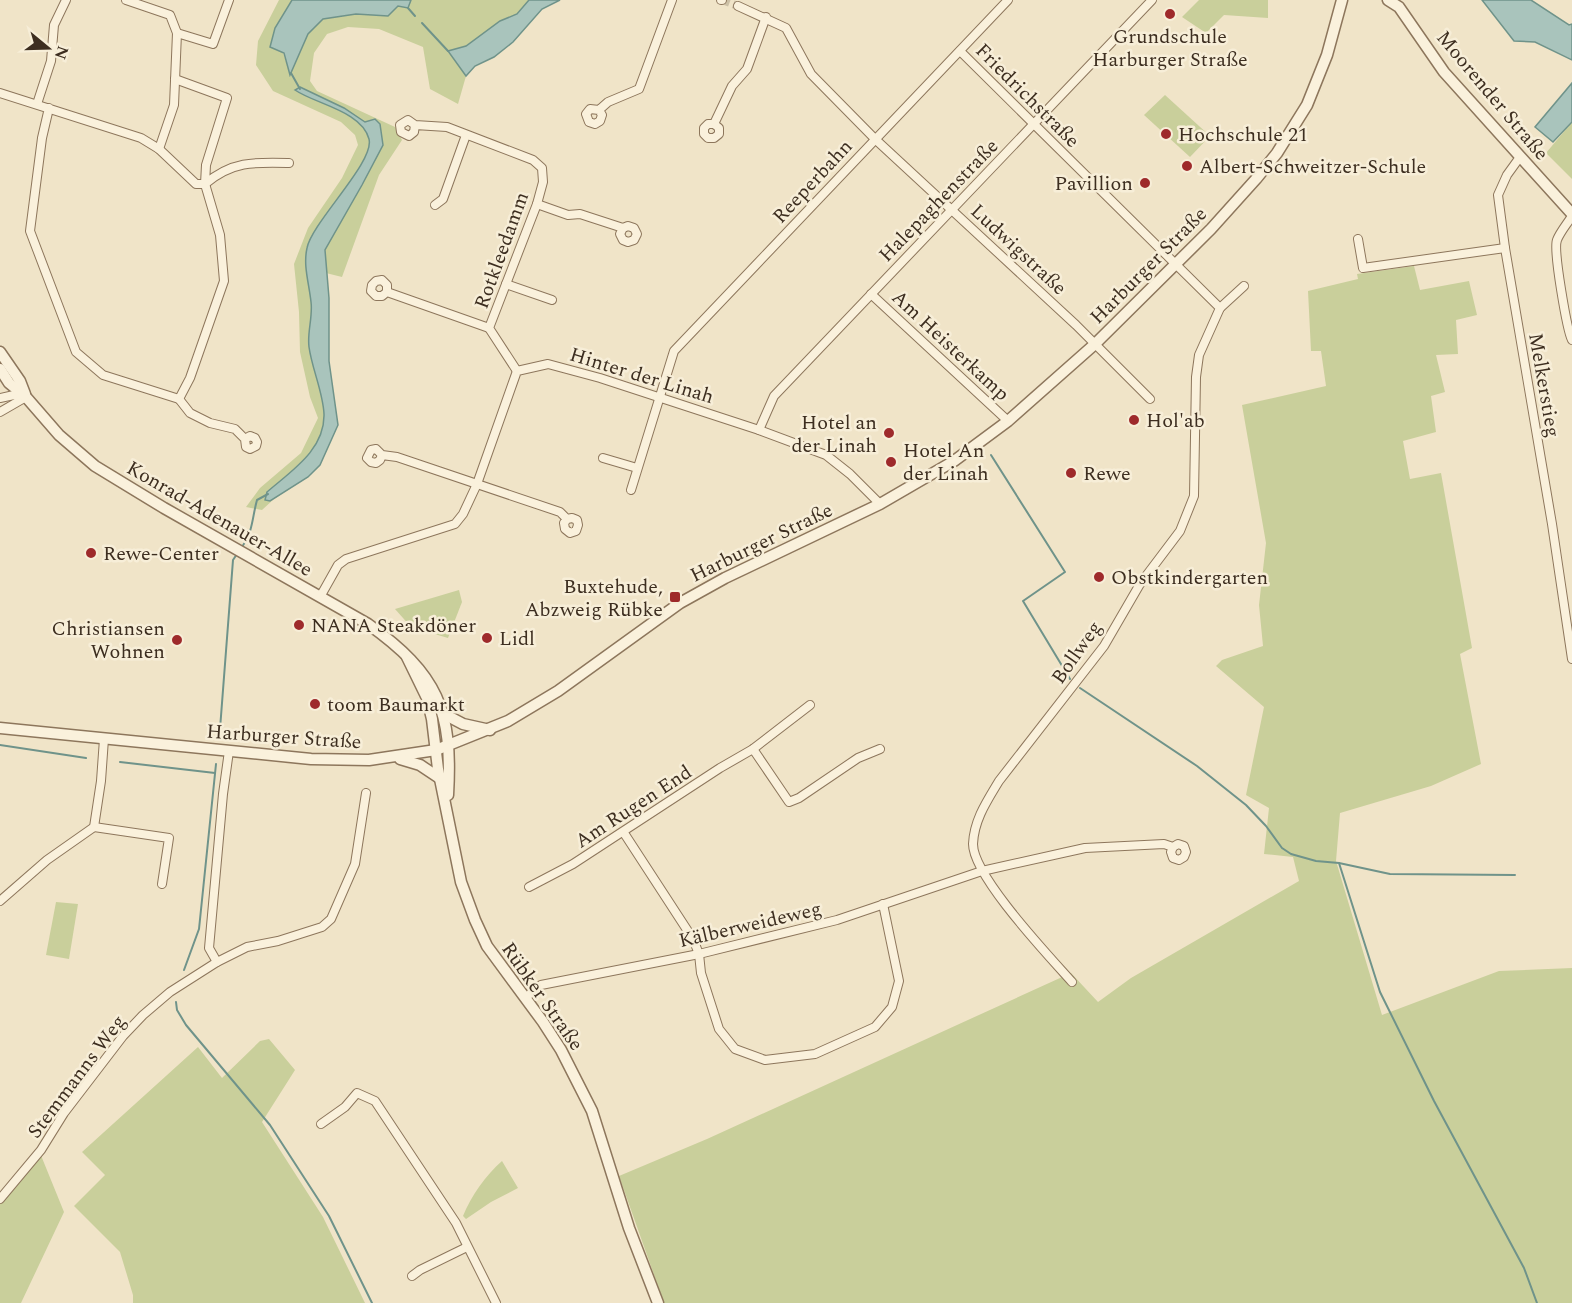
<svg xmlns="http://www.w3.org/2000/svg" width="1572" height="1303" font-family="Spectral,serif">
<rect width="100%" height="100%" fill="#f0e4c8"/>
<g fill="#c9cf9b">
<path d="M279,0H292L275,28L290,74L308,34L323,19L356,14L387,16L398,6L408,8L411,0H529L517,14L500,21L466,46L449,51L466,76L458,104L430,89L423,47L379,29L348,27L327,34L314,53L310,81L317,91L395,127L402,140L379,175L342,277L326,273L329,298V361L338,425L320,465L308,477L274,499L262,510L246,507L260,488L301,453L318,418L310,397L300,352L299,312L294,264L308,228L342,178L358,145L355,135L341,122L273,91L256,65L258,41Z"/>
<path d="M1199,0H1268V18L1224,15L1206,33L1182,17Z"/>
<path d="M1165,95L1210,136L1190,157L1144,115Z"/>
<path d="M1572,122V179L1546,153Z"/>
<path d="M1414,266L1420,290L1469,281L1477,315L1456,320L1458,354L1436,355L1445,392L1431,396L1436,432L1403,441L1410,479L1441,473L1472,648L1460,654L1481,764L1431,786L1340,813L1336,861L1382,1015L1499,971L1572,968V1303H664L619,1176L707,1139L1071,973L1098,1002L1131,978L1299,881L1293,857L1264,854L1269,808L1246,795L1264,707L1216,666L1222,660L1263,646L1259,605L1266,543L1242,405L1326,386L1321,351H1311L1308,291L1358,279L1357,274Z"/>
<path d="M459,590L462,602L448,638L411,627L395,609Z"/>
<path d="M56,902L78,904L69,959L46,955Z"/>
<path d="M269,1039L295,1070L262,1122L323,1217L365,1303H133V1295L120,1252L74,1206L105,1175L82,1152L198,1047L222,1078L260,1041Z"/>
<path d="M40,1153L64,1212L21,1303H0V1204L22,1180Z"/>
<path d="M502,1161L518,1188L491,1202L466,1219L463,1216C471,1196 486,1175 502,1161Z"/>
</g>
<g fill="#a9c4bc" stroke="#6f938a" stroke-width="1.5">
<path d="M292,0H411L408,8L398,6L388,16L356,14L323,19L308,34L290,75L284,53L270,47L275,28Z"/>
<path d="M529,0H560L542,9L513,42L494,57L475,66L466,76L448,51L466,46L500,21L517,14Z"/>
<path d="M1482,0H1531L1569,25L1572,24V60L1535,42L1514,41Z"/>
<path d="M1572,83V122L1553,142L1535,127Z"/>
<path d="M300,87L344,108L365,122L375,119L380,124L383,145L362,185L325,250L329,298V361L338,425L320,465L308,477L270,501L265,500L267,492C291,471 325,450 324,414C323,392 312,369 309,347C307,332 313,317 311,302C309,283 303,266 307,248C312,222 375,162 369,139C362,111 315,104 295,90Z"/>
</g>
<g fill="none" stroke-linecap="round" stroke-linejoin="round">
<g stroke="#6f938a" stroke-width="2">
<path d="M408,8L415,16"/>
<path d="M422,23L448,51"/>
<path d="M291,73L300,89"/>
<path d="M991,455L1065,572L1023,601L1070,679"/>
<path d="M242,547C253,532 252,518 257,500L268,494"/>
<path d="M1080,688L1197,766L1246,805L1266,826L1282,848L1291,854L1316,861L1339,863L1380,992L1434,1101L1524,1268L1537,1303"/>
<path d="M220,729L233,560L237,554"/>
<path d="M0,745L86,758"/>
<path d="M120,762L215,773"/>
<path d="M1339,863L1390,874L1515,875"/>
<path d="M184,970L199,929L216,764"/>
<path d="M176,1002L177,1010L186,1025L270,1125L329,1216L372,1303"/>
</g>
<path stroke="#ccc0a6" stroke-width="8" stroke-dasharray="8 4" stroke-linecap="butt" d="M722,0L738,6"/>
<defs>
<g id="minor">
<path d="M126,0L170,15L177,33L174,105L159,149"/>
<path d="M721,0H722"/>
<path d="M738,6L786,28L811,74L875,139L1076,325L1150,399"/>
<path d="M177,33L213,44L229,0"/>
<path d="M960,51L1220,308L1199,355L1196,377L1194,496L1180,531L1140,584L1104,646L999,781C987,801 974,820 973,844C973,876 1049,956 1072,982"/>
<path d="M175,79L227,98L206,165L205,184C232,161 254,162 289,163"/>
<path d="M0,93L141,138L159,149L196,184H205L220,235L224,281L190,378L179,399L103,375L76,352L30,231L42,138L49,108"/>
<path d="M37,104L51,61L54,25L66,0"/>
<path d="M599,110L602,115L600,121L595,124L589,122L586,114L590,109L599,110L608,102L639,89L672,0"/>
<path d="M714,124L719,128V134L714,138H708L704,134V128L708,124H714L732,86L747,69L766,17"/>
<path d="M415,125L414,132L409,136L401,132L400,125L408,120L415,125L447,127L533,160L542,168L543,182L537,204L489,328L517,371"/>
<path d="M1520,157L1507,175L1498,195L1505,248L1552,524L1572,659"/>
<path d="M537,204L568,215L580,214L623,228L620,234L623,240L628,242L634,240L637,234L634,228L628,226L623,228"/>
<path d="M435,205L443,199L466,135"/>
<path d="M1572,216C1567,224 1560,232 1557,240C1553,250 1567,330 1572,340"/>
<path d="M1358,239L1363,268L1505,248"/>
<path d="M506,284L552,300"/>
<path d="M387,292L382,296H376L371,291L372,285L376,281L382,280L387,285V292L489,328"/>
<path d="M871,294L1008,421"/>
<path d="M1220,308L1244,286"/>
<path d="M0,398L14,395L25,397"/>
<path d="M179,399L190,413L210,423L235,429L245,439L246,447L250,449L256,446L257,442L255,438L250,436L245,439"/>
<path d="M0,412L26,397"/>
<path d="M759,430L774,396L1152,0"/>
<path d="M382,455L380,460L376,463L371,462L367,458L371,450L376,449L382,455L397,457L560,512L567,519L564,523L565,529L570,533L576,531L578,525L577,520L572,518L567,519"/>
<path d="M603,458L637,468"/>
<path d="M631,490L674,351L1008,0"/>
<path d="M320,597L338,565L346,559L455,524L463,514L477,484L517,371L548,364L600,378L759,430L826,455L850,474L880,504"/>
<path d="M753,749L789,802L799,798L858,758L880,749"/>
<path d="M94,827L169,838L162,884"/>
<path d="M624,833L693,939L699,954L701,973L719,1029L735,1049L765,1060L815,1054L875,1027L892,1007L899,981L883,904"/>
<path d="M529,887L573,864L720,768L753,749L810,705"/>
<path d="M0,901L47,860L94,827L101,781L104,739"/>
<path d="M217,962L209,948L223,794L229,751"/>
<path d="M525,998L541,985L699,954L837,920L982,871L1085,848L1164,844L1173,847L1171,852L1173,858L1179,860L1184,857L1186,852L1184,846L1178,844L1173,847"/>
<path d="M321,1124L345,1107L357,1093L375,1101L456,1223L496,1303"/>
<path d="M0,1199L41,1150L64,1113L123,1036L143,1015L170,992L217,962L247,947L278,941L322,927L331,919L355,864L366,793"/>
<path d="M412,1276L420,1270L467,1247"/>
</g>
<g id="tertiary">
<path d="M1388,0L1399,7L1444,72L1572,214"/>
<path d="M0,352L20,381L25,394"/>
<path d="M0,369L9,383L26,397L59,435L95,466L164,508L368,624C438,674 453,710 448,795"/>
<path d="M407,657L427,698L432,719L438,769L461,882L475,920L487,946L543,1022L561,1050L592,1111L629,1228L658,1303"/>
<path d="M444,714L463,724L490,730"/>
<path d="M0,728L311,759L369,760L436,750L508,721L558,691L680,603L725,578L880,504L954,461L1008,421L1095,344L1211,229L1256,179L1277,153L1307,105L1327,55L1342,0"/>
<path d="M400,759L420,765L441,779"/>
</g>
</defs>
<use href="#minor" stroke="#8d765c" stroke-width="10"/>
<use href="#tertiary" stroke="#8d765c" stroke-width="13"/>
<use href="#minor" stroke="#faf1dc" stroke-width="8"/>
<use href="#tertiary" stroke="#faf1dc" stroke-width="10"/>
</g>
<g fill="#9e2a2b" stroke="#f7eed8" stroke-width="2">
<circle cx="1170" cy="14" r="6"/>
<circle cx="1166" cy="134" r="6"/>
<circle cx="1187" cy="166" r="6"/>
<circle cx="1145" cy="183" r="6"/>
<circle cx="1134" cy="420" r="6"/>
<circle cx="889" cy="433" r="6"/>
<circle cx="891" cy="462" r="6"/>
<circle cx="1071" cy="473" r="6"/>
<circle cx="91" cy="553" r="6"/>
<circle cx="1099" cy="577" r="6"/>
<rect x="669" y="591" width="12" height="12" rx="3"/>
<circle cx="299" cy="625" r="6"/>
<circle cx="487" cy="638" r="6"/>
<circle cx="177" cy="640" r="6"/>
<circle cx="315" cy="704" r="6"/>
</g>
<g text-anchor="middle" stroke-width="5" stroke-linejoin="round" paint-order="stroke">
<g font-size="20" fill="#3d2e20" stroke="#f7eed8" text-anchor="start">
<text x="1170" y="43" text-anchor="middle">Grundschule<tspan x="1170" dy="23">Harburger Straße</tspan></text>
<text x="1178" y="141">Hochschule 21</text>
<text x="1199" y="173">Albert-Schweitzer-Schule</text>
<text x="1133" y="190" text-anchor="end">Pavillion</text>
<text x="1146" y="427">Hol'ab</text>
<text x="877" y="429" text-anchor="end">Hotel an<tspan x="877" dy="23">der Linah</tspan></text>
<text x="903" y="457">Hotel An<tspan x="903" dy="23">der Linah</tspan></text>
<text x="1083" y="480">Rewe</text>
<text x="103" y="560">Rewe-Center</text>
<text x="1111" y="584">Obstkindergarten</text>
<text x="663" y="593" text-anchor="end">Buxtehude,<tspan x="663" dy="23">Abzweig Rübke</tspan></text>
<text x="311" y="632">NANA Steakdöner</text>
<text x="165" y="635" text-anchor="end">Christiansen<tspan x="165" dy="23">Wohnen</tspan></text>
<text x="499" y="645">Lidl</text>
<text x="327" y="711">toom Baumarkt</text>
</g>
<g font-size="20" fill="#3d2e20" stroke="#f7eed8">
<text transform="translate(1028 95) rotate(45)" y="7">Friedrichstraße</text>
<text transform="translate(1493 95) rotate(50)" y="7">Moorender Straße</text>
<text transform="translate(812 181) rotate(-47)" y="7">Reeperbahn</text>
<text transform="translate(938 200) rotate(-46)" y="7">Halepaghenstraße</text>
<text transform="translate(1019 249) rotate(43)" y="7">Ludwigstraße</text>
<text transform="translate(501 250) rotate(-70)" y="7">Rotkleedamm</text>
<text transform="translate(1148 265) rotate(-45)" y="7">Harburger Straße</text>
<text transform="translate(951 345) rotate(43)" y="7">Am Heisterkamp</text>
<text transform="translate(642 375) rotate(17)" y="7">Hinter der Linah</text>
<text transform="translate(1545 385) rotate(80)" y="7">Melkerstieg</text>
<text transform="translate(220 518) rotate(30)" y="7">Konrad-Adenauer-Allee</text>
<text transform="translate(761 542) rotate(-26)" y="7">Harburger Straße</text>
<text transform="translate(1076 652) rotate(-55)" y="7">Bollweg</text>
<text transform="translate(284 736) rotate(4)" y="7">Harburger Straße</text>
<text transform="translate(633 806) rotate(-33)" y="7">Am Rugen End</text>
<text transform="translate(750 924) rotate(-13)" y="7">Kälberweideweg</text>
<text transform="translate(543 996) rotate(55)" y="7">Rübker Straße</text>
<text transform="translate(76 1076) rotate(-53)" y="7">Stemmanns Weg</text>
</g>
</g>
<g transform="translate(48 48) rotate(109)" stroke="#f7eed8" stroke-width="4.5" paint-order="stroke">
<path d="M0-4.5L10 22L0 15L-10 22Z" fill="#3d2e20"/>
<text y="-9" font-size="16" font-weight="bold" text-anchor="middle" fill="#3d2e20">N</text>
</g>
</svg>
